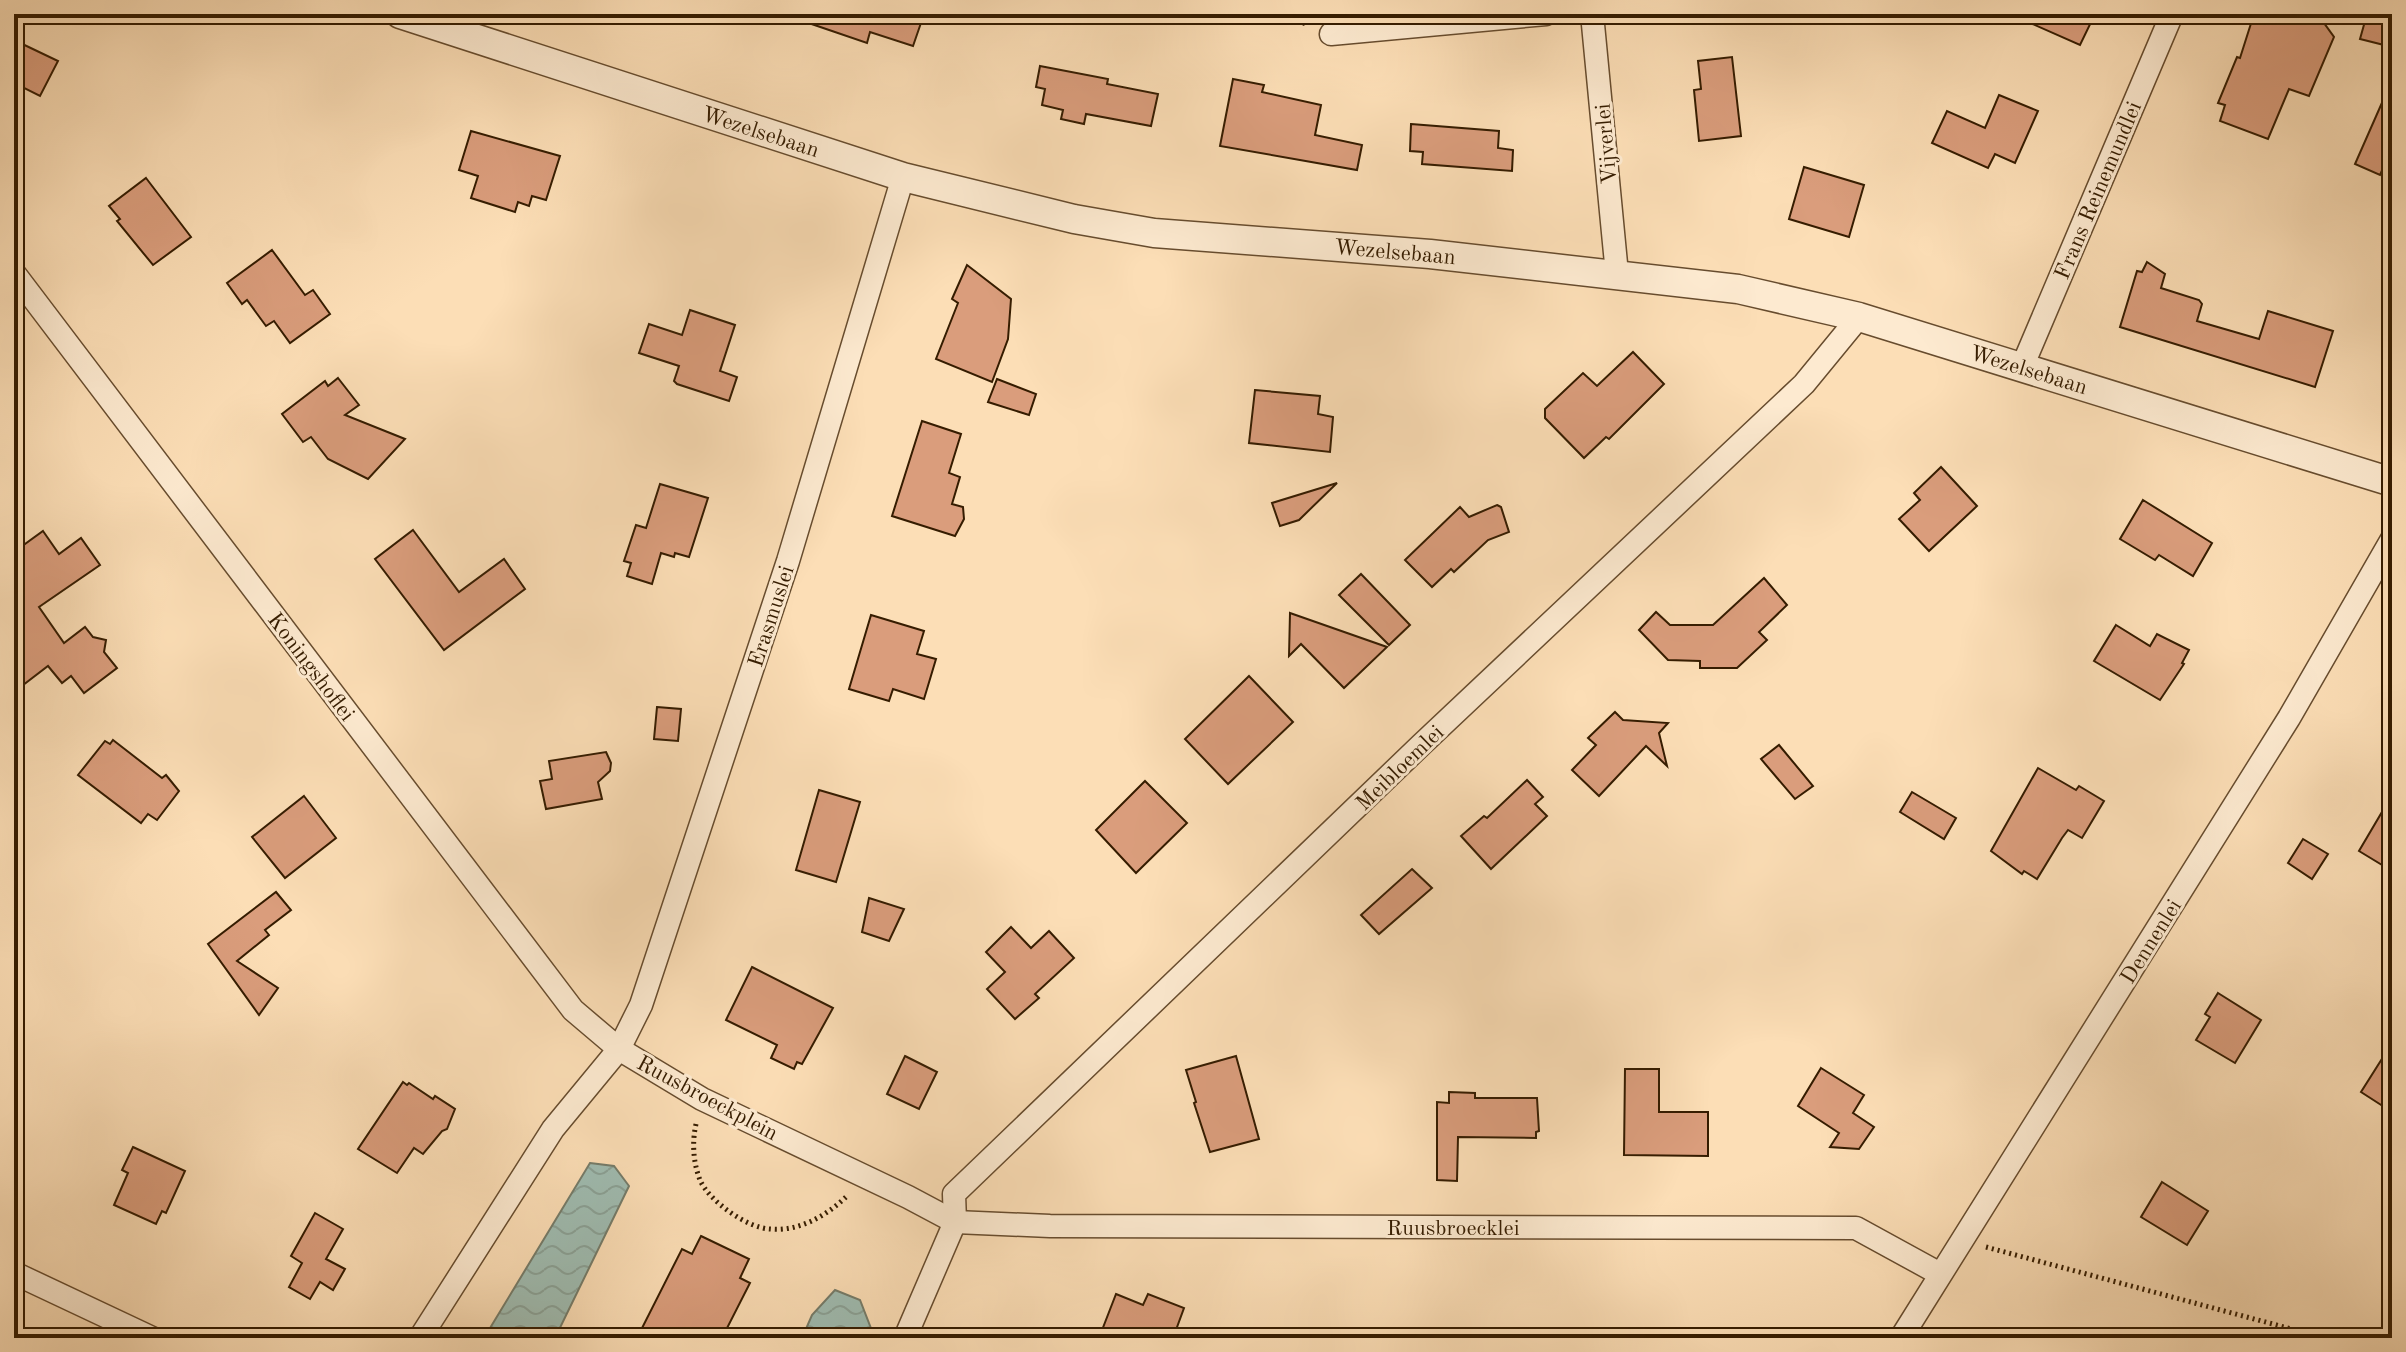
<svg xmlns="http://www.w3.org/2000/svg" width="2406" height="1352" font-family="'Old Standard TT',serif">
<defs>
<pattern id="water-waves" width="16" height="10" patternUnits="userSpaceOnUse" patternTransform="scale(2)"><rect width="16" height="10" fill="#9fbcb1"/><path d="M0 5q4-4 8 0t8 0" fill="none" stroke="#8aa196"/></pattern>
</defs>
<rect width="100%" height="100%" fill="#fcdeb6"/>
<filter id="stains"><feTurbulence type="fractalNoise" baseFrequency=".0025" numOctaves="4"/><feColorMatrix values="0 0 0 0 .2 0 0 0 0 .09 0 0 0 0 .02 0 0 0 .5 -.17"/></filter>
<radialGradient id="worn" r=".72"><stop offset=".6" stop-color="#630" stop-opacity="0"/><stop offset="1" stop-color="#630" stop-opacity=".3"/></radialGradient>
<g fill="url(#water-waves)" stroke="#757c6a" stroke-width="2">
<path d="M590,1163L614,1166L629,1186L555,1338H484Z"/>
<path d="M835,1290L860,1300L872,1331L868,1338H802L812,1315Z"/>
</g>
<g fill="#da9d7c" stroke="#351c00" stroke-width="2">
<path d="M795,14H904L922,20L913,46L870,32L867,43L794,18Z"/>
<path d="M2010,14H2095L2080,45Z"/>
<path d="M2254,14H2302L2321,19L2334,37L2309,96L2289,89L2268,139L2220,121L2225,105L2218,103L2237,57L2240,58Z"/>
<path d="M2367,14L2391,21L2384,45L2360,39Z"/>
<path d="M14,40L58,61L40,96L14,83Z"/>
<path d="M1732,57L1741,136L1699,141L1694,90L1701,89L1698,61Z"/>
<path d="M1040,66L1108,79L1107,84L1158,94L1151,126L1086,114L1084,124L1061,119L1063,110L1042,105L1045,89L1036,87Z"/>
<path d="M1233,79L1264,85L1262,92L1321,105L1315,135L1362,145L1357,170L1220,146Z"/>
<path d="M2392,80V148L2380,175L2355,164Z"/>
<path d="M1999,95L2038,111L2015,163L1995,154L1988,168L1932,143L1947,111L1985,128Z"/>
<path d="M1411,124L1499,131L1498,148L1513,150L1512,171L1422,164L1423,152L1410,151Z"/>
<path d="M471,131L560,156L546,200L532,196L529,206L518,202L515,212L471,198L478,176L459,170Z"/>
<path d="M1804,167L1864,185L1849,237L1789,219Z"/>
<path d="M146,178L191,237L153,265L117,221L120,219L109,206Z"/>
<path d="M272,250L305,295L313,290L330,314L290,343L274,321L266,326L247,300L242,304L227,283Z"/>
<path d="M2147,262L2165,274L2161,288L2199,300L2202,304L2197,321L2259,339L2268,311L2333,331L2315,387L2120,327L2137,271L2142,272Z"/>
<path d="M967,265L1011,299L1008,339L992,382L936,359L958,303L952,299Z"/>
<path d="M690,310L735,325L720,371L737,377L729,401L677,384L674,381L679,366L639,353L649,324L682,335Z"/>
<path d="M1633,352L1664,384L1609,439L1606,437L1584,458L1545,418V409L1583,373L1597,386Z"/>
<path d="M338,378L359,405L345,415L405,439L368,479L328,459L311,437L303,442L282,414L325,381L328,386Z"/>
<path d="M997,379L1036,394L1029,415L988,402Z"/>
<path d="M1255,390L1320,396L1318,414L1333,417L1330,452L1249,443Z"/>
<path d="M922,421L961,434L949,473L960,477L952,504L963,507L964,519L955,536L892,516Z"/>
<path d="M1941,467L1977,506L1929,551L1899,519L1920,500L1914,493Z"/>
<path d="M1337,483L1299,520L1280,526L1272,503Z"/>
<path d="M660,484L708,498L689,557L675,553L674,557L661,553L652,584L627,576L631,563L624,561L636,525L646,528Z"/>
<path d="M2143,500L2212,543L2193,576L2159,555L2155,560L2120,539Z"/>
<path d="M1497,505L1501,507L1509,532L1488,540L1454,572L1451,569L1432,587L1405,560L1460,507L1469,517Z"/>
<path d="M413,530L459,592L504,559L525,589L444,650L375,559Z"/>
<path d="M43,531L59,554L81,538L100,565L39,607L64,643L85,627L93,637L106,640L104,652L117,668L84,693L71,676L62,683L48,666L14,692V552Z"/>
<path d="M1361,574L1410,625L1389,645L1339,595Z"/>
<path d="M1764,578L1787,605L1759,632L1767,640L1737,668H1700V661L1668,660L1639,630L1656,612L1670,625H1713Z"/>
<path d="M1290,613L1387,647L1344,688L1301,644L1289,656Z"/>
<path d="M871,615L924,631L917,654L936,659L924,699L893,689L889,701L849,689Z"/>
<path d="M2116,625L2150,646L2157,634L2189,650L2182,663L2184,664L2160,700L2094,661Z"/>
<path d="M1249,676L1293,722L1228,784L1185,739Z"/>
<path d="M657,707L681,709L678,741L654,739Z"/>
<path d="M1615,712L1623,720L1668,723L1659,733L1667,766L1646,746L1599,796L1572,770L1596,745L1588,738Z"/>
<path d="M113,740L162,778L166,775L179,791L157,820L148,814L141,823L78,775L105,741L110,744Z"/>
<path d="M1779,745L1813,786L1795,799L1761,759Z"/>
<path d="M606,752L611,763L610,771L598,782L602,799L546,809L540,781L552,779L549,761Z"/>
<path d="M2038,768L2076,790L2079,786L2104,801L2082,838L2068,830L2062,838L2037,879L2024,871L2022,874L1991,851Z"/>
<path d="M1527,780L1543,797L1535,804L1547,816L1491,869L1461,836L1484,816L1487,818Z"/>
<path d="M1145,781L1187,823L1136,873L1096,830Z"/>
<path d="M819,790L860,802L836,882L796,870Z"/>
<path d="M1912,792L1956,818L1944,839L1900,812Z"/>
<path d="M2392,795V871L2359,851Z"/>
<path d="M304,796L336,838L285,878L252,837Z"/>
<path d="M2303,839L2328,854L2312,879L2288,863Z"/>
<path d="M1412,869L1432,888L1379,934L1361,915Z"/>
<path d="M276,892L291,910L265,930L269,935L237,961L278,988L259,1015L208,944Z"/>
<path d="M869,898L904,909L889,941L862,932Z"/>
<path d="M1011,927L1031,948L1049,931L1074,958L1035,994L1039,998L1015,1019L987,989L1005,972L986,952Z"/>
<path d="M752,967L833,1008L802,1064L797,1062L794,1069L771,1058L777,1045L726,1020Z"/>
<path d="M2218,993L2261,1020L2235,1063L2196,1040L2210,1017L2205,1014Z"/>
<path d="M2392,1043V1112L2361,1092Z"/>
<path d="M905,1056L937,1072L919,1109L887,1094Z"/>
<path d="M1236,1056L1259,1139L1210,1152L1194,1103L1196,1102L1186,1070Z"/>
<path d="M1821,1068L1864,1095L1853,1113L1874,1127L1859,1149L1830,1147L1839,1133L1798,1106Z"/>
<path d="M1625,1069H1659V1112H1708V1156L1624,1155Z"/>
<path d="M403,1082L407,1085L409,1083L433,1099L435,1096L455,1109L447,1129L442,1131L423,1154L414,1148L397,1173L358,1149Z"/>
<path d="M1449,1092L1475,1093V1098H1537L1539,1131L1536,1132V1138L1458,1137L1457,1181L1437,1180V1102L1449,1103Z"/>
<path d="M133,1147L185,1171L166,1213L162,1211L156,1224L114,1205L128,1173L122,1170Z"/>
<path d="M2162,1182L2208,1211L2187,1245L2141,1217Z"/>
<path d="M315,1213L343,1229L326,1259L345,1269L333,1290L320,1282L310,1299L289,1287L302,1263L291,1256Z"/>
<path d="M701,1236L749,1259L740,1278L750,1283L722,1338H637L682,1249L692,1254Z"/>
<path d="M1116,1294L1143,1305L1148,1294L1184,1308L1173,1338H1099Z"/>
</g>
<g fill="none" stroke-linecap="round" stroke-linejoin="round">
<defs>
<g id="minor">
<path d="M1592,14L1617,274"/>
<path d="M1331,34L1546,14"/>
<path d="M14,273L573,1010L619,1049L641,1005L788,561L903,177"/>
<path d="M2022,367L2172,14"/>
<path d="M14,1273L152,1338"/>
<path d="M420,1338L553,1129L619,1049L702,1099L908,1197L955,1222L1050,1226L1856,1228L1940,1274"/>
<path d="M905,1338L955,1222L954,1194L1421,745L1804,384L1859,317"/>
<path d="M1901,1338L2289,718L2392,539"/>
</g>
<path id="tertiary" d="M400,14L903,177L1074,219L1154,233L1430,254L1738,289L1859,317L2392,482"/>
</defs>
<use href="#minor" stroke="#674c2e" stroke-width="25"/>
<use href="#tertiary" stroke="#674c2e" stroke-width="31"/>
<g stroke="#351c00" stroke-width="5" stroke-dasharray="2 4" stroke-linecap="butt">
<path d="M1281,14L1308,25"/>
<path d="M696,1124C692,1142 693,1162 700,1180C709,1201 747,1228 770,1229C799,1232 828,1215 848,1195"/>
<path d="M1986,1247L2325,1338"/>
</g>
<use href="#minor" stroke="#fdead0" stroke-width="22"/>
<use href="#tertiary" stroke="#fdead0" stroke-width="28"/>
</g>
<g text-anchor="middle" stroke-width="6" stroke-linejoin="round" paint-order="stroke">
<g font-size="22" fill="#351c00" stroke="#fdead0">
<text transform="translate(761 131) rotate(18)" y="8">Wezelsebaan</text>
<text transform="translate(1605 144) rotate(-95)" y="8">Vijverlei</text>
<text transform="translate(2097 190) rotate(-67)" y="8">Frans Reinemundlei</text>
<text transform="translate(1395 251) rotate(5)" y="8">Wezelsebaan</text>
<text transform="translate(2029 369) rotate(17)" y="8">Wezelsebaan</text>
<text transform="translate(770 616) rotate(-72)" y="8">Erasmuslei</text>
<text transform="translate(312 666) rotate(53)" y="8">Koningshoflei</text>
<text transform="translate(1399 767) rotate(-44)" y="8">Meibloemlei</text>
<text transform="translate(2150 941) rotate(-58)" y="8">Dennenlei</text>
<text transform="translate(708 1097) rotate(28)" y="8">Ruusbroeckplein</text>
<text x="1453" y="1235">Ruusbroecklei</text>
</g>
</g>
<rect width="2406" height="1352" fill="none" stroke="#fcdeb6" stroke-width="48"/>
<rect x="16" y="16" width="2374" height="1320" fill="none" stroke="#351c00" stroke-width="4"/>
<rect x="24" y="24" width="2358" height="1304" fill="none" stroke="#351c00" stroke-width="2"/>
<rect width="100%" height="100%" filter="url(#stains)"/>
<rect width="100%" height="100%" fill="url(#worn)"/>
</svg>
